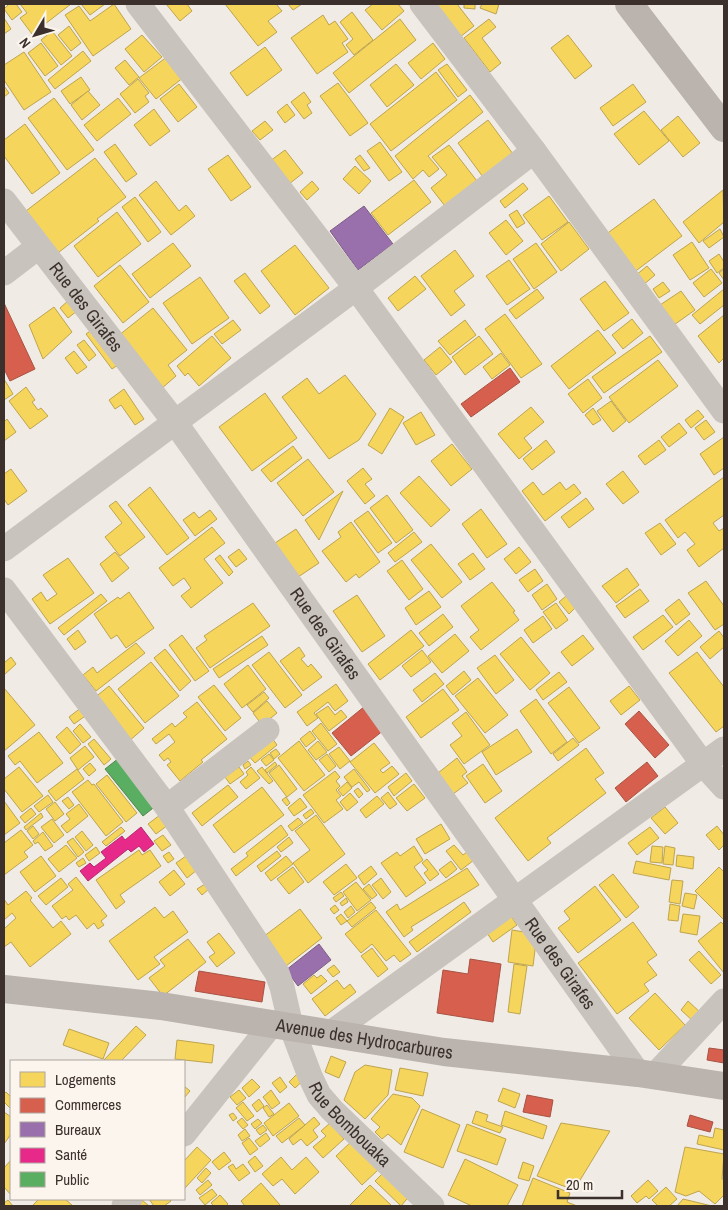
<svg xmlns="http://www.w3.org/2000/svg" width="728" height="1210" font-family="'Archivo Narrow',sans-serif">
<rect width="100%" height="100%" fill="#f0ebe5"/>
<g fill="#f6d55c" stroke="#bea44d">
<path d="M9,4H16L22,12L12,20L4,9Z"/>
<path d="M20,4H71L32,34L20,18L27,13Z"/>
<path d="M81,4H105L90,15Z"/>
<path d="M114,4L131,29L93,56L65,15L79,6L90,21Z"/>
<path d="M166,4H187L192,11L180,21Z"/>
<path d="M225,4H276L282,11L268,21L277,32L258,46Z"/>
<path d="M288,4H302L293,10Z"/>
<path d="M373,4H398L404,11L382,30L365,10Z"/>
<path d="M432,4H457L474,26L455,41Z"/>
<path d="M464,4H475V9L464,8Z"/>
<path d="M482,4H499L496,14L480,8Z"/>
<path d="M352,12L373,40L354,55L346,45L353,39L340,22Z"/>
<path d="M323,15L329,25L335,21L348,39L342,43L348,52L317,74L291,38Z"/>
<path d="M4,18L11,29L4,34Z"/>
<path d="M400,19L416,40L349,93L333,73Z"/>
<path d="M489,19L496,27L482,38L501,63L490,72L464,38Z"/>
<path d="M69,26L81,43L71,51L58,35Z"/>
<path d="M52,31L72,56L61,65L41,40Z"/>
<path d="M142,35L162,57L144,72L125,49Z"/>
<path d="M568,35L592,66L575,79L551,48Z"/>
<path d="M41,43L58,66L45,76L28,53Z"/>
<path d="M433,43L445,59L421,79L408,63Z"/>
<path d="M265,47L282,70L247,96L230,73Z"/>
<path d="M83,51L91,61L55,89L48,80Z"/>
<path d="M24,52L51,92L24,110L4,80V65Z"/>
<path d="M168,56L184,77L156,99L139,78Z"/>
<path d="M125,60L139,77L129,85L115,68Z"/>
<path d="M396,64L414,85L387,107L370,85Z"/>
<path d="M447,64L467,90L458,97L438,70Z"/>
<path d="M436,72L457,100L391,151L370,124Z"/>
<path d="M81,77L90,90L70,104L61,91Z"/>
<path d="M138,79L149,93L145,96L149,102L135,113L120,94Z"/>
<path d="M338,83L368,123L350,136L320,96Z"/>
<path d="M179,84L197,107L178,122L160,99Z"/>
<path d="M633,84L646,102L613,126L600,108Z"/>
<path d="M4,86L9,93L4,97Z"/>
<path d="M88,91L100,105L82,120L71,105Z"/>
<path d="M304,92L311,102L307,105L312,113L304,119L291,102Z"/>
<path d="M470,95L483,112L428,156L439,169L429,177L423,170L413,179L395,156Z"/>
<path d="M54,98L94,150L67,170L28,118Z"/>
<path d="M118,98L131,114L97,141L84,125Z"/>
<path d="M287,104L295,115L285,123L277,112Z"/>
<path d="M154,109L170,131L150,146L134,125Z"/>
<path d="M644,111L669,141L639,165L614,134Z"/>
<path d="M678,116L700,143L683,157L661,130Z"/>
<path d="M488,120L513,154L483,177L458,143Z"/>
<path d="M265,121L273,130L260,140L252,131Z"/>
<path d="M25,124L60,173L32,194L4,156V140Z"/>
<path d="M380,142L402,172L389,181L367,151Z"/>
<path d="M115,144L137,174L126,182L104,152Z"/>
<path d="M449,145L477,181L445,206L431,188L447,175L432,157Z"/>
<path d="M285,150L303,173L289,184L270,161Z"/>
<path d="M228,155L251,187L231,201L208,169Z"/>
<path d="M360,155L370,168L364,171L355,159Z"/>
<path d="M95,158L126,197L97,219L99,221L54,256L22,214Z"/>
<path d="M355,166L371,181L359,194L343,179Z"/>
<path d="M414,180L431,202L388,235L371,213Z"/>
<path d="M156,181L179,211L186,205L195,216L171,235L139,195Z"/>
<path d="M312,181L319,189L307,200L300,192Z"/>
<path d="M523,183L528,189L505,208L500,201Z"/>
<path d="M723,190L724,222L699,243L683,222Z"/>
<path d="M549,196L568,222L542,240L523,215Z"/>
<path d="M135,197L161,232L148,242L122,207Z"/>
<path d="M654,199L682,236L633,273L605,235Z"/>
<path d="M517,210L525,223L517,228L509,215Z"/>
<path d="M117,212L141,244L98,277L74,246Z"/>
<path d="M506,220L523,241L506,255L489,233Z"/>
<path d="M569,222L589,249L561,271L541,244Z"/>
<path d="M720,229L724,237L709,248L703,241Z"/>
<path d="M692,242L709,268L690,280L673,255Z"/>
<path d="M173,243L191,266L150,298L132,274Z"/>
<path d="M536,243L557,272L534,289L513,259Z"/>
<path d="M295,245L329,288L295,315L261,271Z"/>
<path d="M455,250L474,276L454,291L465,305L451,316L421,276Z"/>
<path d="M719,254L724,262V268L717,273L709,261Z"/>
<path d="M509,260L530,289L507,305L486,276Z"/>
<path d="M120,265L149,302L123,323L94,286Z"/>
<path d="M647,266L655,275L643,285L635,276Z"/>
<path d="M711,269L722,283L704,297L693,283Z"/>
<path d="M724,269V280L719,273Z"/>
<path d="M245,273L270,306L260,314L234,281Z"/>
<path d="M415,276L426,289L398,311L388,298Z"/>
<path d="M200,277L229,318L192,344L163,303Z"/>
<path d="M605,281L629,313L604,331L580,299Z"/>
<path d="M663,282L670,291L659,298L653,289Z"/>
<path d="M537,289L544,298L516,319L509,310Z"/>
<path d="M724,289V305L700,324L692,315Z"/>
<path d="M681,291L695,310L671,327L657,307Z"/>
<path d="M69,300L77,311L68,318L60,308Z"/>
<path d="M54,307L72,332L43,359L29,325Z"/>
<path d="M153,308L187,350L168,365L176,376L161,389L118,336Z"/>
<path d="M505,314L542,364L521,378L485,329Z"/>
<path d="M724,315V358L719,363L698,336Z"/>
<path d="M632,319L643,333L623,349L612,335Z"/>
<path d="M233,320L241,330L222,344L214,334Z"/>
<path d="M465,320L476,335L450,355L438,341Z"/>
<path d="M96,327L122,362L112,369L86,334Z"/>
<path d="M598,330L616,353L569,389L551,366Z"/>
<path d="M212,336L231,358L199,386L188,373L185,376L177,366Z"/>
<path d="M479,336L493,354L465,375L452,357Z"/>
<path d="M650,336L662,352L604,393L592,377Z"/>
<path d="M84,340L96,355L89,361L77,345Z"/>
<path d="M440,347L452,362L436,375L424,360Z"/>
<path d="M74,351L87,367L77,374L65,358Z"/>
<path d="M501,353L510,365L492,379L483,367Z"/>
<path d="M658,360L678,386L629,423L609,397Z"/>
<path d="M345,375L376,414L359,440L329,459L282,397L307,378L319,394Z"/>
<path d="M4,379L13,394L4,400Z"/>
<path d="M588,379L602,398L583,413L568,394Z"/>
<path d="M26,387L35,400L32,402L38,410L41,408L48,416L30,429L9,401Z"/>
<path d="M124,389L144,419L135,425L121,405L115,409L109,400Z"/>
<path d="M265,393L297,438L252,471L219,427Z"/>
<path d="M611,401L626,421L613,432L597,411Z"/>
<path d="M531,407L544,422L524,438L532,448L519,459L498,434Z"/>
<path d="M390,408L404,417L382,454L368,445Z"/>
<path d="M593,408L601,420L593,425L585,415Z"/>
<path d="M698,410L704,417L691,428L685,420Z"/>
<path d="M421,412L435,435L416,445L403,423Z"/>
<path d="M7,419L16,432L4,441V422Z"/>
<path d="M706,420L715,432L704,440L695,428Z"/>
<path d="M679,423L687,433L669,447L661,437Z"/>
<path d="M724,437V468L714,475L700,454Z"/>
<path d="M546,440L555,452L532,470L523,459Z"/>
<path d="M659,440L666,450L645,465L638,456Z"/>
<path d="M452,444L472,469L451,486L431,461Z"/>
<path d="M293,446L302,458L271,482L261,470Z"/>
<path d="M308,459L334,492L303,516L277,483Z"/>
<path d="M363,468L372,479L365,484L375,496L365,504L347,481Z"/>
<path d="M11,469L27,491L8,505L4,499V474Z"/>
<path d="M623,471L639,492L623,504L606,484Z"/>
<path d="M419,476L450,510L431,527L400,493Z"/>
<path d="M724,477V515L713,523L719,531L724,528V548L699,567L687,550L695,544L685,532L678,538L665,520Z"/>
<path d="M533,482L543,495L560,482L566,490L574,484L581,493L545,521L522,491Z"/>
<path d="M150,487L189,538L167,555L128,505Z"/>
<path d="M343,491L319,540L305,520Z"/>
<path d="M387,495L413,530L396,543L370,508Z"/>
<path d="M586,498L594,509L569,528L561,517Z"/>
<path d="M116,501L145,537L120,556L105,537L122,523L109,506Z"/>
<path d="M481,509L507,544L487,558L462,524Z"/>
<path d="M210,510L217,519L195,536L183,520L194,512L199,518Z"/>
<path d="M368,511L392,543L378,553L354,521Z"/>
<path d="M351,522L380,562L359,578L356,574L346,582L322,551L341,537L338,532Z"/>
<path d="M660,523L676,544L661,555L645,533Z"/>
<path d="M212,527L225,543L204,559L223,583L191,608L181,596L191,588L184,578L173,586L159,568Z"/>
<path d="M296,529L319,563L292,581L269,547Z"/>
<path d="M414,532L422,542L395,562L388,553Z"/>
<path d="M431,544L462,582L442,598L411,560Z"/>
<path d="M519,547L531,562L516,574L504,559Z"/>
<path d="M239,549L247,559L236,567L228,557Z"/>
<path d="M115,552L129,568L112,582L100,564Z"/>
<path d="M473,553L485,569L470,580L458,564Z"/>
<path d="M220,555L233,572L229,576L215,559Z"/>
<path d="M68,558L94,593L50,624L32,599L41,592L47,601L57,594L43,575Z"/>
<path d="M402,560L423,589L409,600L387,571Z"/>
<path d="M627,568L639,585L616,603L602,586Z"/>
<path d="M535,569L543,581L528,592L519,580Z"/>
<path d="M706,581L724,606V624L715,630L688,593Z"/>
<path d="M492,582L515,611L513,612L519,620L481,650L470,637L479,630L461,606Z"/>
<path d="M547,584L557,599L542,610L532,595Z"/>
<path d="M640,589L649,601L625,618L616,606Z"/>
<path d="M429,591L441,607L416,625L405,608Z"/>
<path d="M129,592L154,628L126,648L117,635L111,639L94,614L118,597L120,599Z"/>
<path d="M101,594L107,601L64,635L58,628Z"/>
<path d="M357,595L385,636L362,652L333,611Z"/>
<path d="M566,596L576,607L569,614L559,602Z"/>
<path d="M679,599L690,614L676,625L665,610Z"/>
<path d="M253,603L270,626L210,668L196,648L207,640L204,636Z"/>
<path d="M556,603L568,620L556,629L543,612Z"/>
<path d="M443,614L453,627L429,646L419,633Z"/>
<path d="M663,615L673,627L643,650L633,637Z"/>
<path d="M543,616L552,629L533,643L524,630Z"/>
<path d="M689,620L702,636L678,656L665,641Z"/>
<path d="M78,630L86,642L75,650L67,639Z"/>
<path d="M411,630L424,646L380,680L368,664Z"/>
<path d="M719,631L724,638V647L710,659L700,647Z"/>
<path d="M455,634L469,651L442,673L428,656Z"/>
<path d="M182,635L209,671L195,681L169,645Z"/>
<path d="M583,635L594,649L572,666L561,652Z"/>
<path d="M262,636L268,645L219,678L213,669Z"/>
<path d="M521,637L550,673L530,690L500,654Z"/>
<path d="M136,643L145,653L96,691L83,675L93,667L97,673Z"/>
<path d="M299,647L305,656L301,659L308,667L311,664L322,677L303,691L280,661Z"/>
<path d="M165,649L191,681L180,691L154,658Z"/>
<path d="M422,650L431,662L411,677L402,666Z"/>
<path d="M269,652L302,695L285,708L252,665Z"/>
<path d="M697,652L724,687V726L716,732L669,673Z"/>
<path d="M495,655L514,680L496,694L477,668Z"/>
<path d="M11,657L16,664L4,675V663Z"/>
<path d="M151,662L179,696L145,723L118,689Z"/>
<path d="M248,665L266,689L242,708L224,684Z"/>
<path d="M464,671L471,680L453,695L446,686Z"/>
<path d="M559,672L567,682L543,700L536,690Z"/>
<path d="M435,673L444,684L422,702L413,690Z"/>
<path d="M478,678L508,715L485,733L455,696Z"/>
<path d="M336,684L348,701L335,711L328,702L314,713L318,718L307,726L297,712Z"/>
<path d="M214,685L241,718L225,731L198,697Z"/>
<path d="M109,686L144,728L128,742L93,699Z"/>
<path d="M629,686L640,700L621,715L610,701Z"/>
<path d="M569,687L600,728L579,743L548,703Z"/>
<path d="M4,688L35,725L4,751Z"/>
<path d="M443,689L459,710L421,738L406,717Z"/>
<path d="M264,692L269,698L253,712L247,705Z"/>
<path d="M536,699L567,742L551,754L520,711Z"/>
<path d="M267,701L277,713L262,725L253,713Z"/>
<path d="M197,702L227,739L201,760L203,762L180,781L167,765L171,762L168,758L164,761L159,755L175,742L169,734L156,744L152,739L172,723L175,727L187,717L183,713Z"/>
<path d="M328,706L335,715L341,710L347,717L329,731L316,714Z"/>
<path d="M82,707L88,714L74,724L69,717Z"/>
<path d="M466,712L490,745L464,764L450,745L462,736L452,723Z"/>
<path d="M321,723L337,744L328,751L312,731Z"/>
<path d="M80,724L91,737L83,743L73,731Z"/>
<path d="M67,727L81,744L70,754L56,737Z"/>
<path d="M517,729L532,752L496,775L482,752Z"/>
<path d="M310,731L316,739L306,747L300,739Z"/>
<path d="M39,732L63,763L37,783L20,761L15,765L8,756Z"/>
<path d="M272,738L277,745L255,763L246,753Z"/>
<path d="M573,738L579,745L558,761L553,754Z"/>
<path d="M94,739L111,759L104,765L88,744Z"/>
<path d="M299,741L325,775L304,791L278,758Z"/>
<path d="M318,741L327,752L316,760L308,750Z"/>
<path d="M374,743L390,763L380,770L383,773L392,766L399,774L375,793L350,762Z"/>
<path d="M85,746L94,757L78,770L70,758Z"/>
<path d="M339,747L350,761L340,769L329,754Z"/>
<path d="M586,748L604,773L595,779L606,793L547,838L551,843L528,861L495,818Z"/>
<path d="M276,749L280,754L274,759L270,753Z"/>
<path d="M269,754L274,760L266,766L261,760Z"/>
<path d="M327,754L336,766L329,772L319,760Z"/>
<path d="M457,758L467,772L462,776L468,783L453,794L438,773Z"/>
<path d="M248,761L251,765L245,769L243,765Z"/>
<path d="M275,762L277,765L267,773L265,770Z"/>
<path d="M90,763L96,770L89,776L83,769Z"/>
<path d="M483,764L502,791L485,803L466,776Z"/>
<path d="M279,765L297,789L287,797L269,773Z"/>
<path d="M19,767L43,796L22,812L4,789V779Z"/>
<path d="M239,767L244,774L230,784L225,777Z"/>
<path d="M251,767L260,778L246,789L240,782L248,775L246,772Z"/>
<path d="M262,767L273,781L269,784L257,771Z"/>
<path d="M77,769L84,779L56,801L48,791Z"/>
<path d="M354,769L370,790L367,792L359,782L352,787L344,777Z"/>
<path d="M335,771L340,777L336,781L340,786L336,790L341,796L336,800L343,809L324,823L303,795Z"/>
<path d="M406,773L412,781L394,796L388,787Z"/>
<path d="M107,775L137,813L126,822L96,784Z"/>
<path d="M88,780L92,785L94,784L123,822L106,836L72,792Z"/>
<path d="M347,782L352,788L343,796L338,790Z"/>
<path d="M414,784L425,798L407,811L396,798Z"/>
<path d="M228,785L238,797L202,826L192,813Z"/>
<path d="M262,787L284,815L234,853L213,825Z"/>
<path d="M358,788L363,794L359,798L354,791Z"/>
<path d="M388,792L397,804L390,809L381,798Z"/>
<path d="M350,793L358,802L347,811L340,802Z"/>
<path d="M48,795L53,802L39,812L34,806Z"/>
<path d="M377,796L384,804L366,818L360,810Z"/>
<path d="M68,797L74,805L69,809L62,801Z"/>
<path d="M286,797L290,803L287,806L282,800Z"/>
<path d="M300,798L307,807L294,816L288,808Z"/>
<path d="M4,801L20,823L4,835Z"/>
<path d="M55,802L64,814L55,821L46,809Z"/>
<path d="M79,804L88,816L67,833L61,826L70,819L66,814Z"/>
<path d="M665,807L678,823L665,834L651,818Z"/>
<path d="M31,808L36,814L25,823L20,817Z"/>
<path d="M311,809L314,813L306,819L303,815Z"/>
<path d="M41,813L43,817L26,830L24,827Z"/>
<path d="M160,815L168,825L156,834L148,824Z"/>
<path d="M316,815L345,854L308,883L293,863L310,850L295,831Z"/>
<path d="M298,818L303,823L292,831L288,826Z"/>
<path d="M52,819L64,835L54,843L41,827Z"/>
<path d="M441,824L450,839L425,854L416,839Z"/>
<path d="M281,825L288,835L236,876L231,869L248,856L246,853Z"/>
<path d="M33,826L39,834L33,839L27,831Z"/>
<path d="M717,826L724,835V845L719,850L706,835Z"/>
<path d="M121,827L125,831L106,846L102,842Z"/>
<path d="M650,827L659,838L637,855L628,843Z"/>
<path d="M21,830L33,845L24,852L28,857L4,875V843Z"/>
<path d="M82,831L93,845L86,851L75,837Z"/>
<path d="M43,832L53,846L45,851L38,842L35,844L33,841Z"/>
<path d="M163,835L171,845L162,851L154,841Z"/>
<path d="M289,837L293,843L281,852L277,847Z"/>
<path d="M73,838L84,852L78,857L67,842Z"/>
<path d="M66,845L77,858L59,872L48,859Z"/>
<path d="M454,845L463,855L467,852L474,860L461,870L446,851Z"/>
<path d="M414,846L423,860L414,867L426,883L406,897L381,863L397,852L400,856Z"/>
<path d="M652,846L663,847L662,863L650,862Z"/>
<path d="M665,846L675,848L673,865L663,864Z"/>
<path d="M96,847L100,853L89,861L85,855Z"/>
<path d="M139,850L142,855L150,850L161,866L120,895L125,902L116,909L96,880Z"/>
<path d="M277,851L281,856L261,872L257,866Z"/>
<path d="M169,852L174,859L168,863L163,856Z"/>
<path d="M677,855L694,857L693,869L676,866Z"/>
<path d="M41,856L56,876L35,892L20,872Z"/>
<path d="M186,856L197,870L187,878L176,863Z"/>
<path d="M286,856L293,864L271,881L265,873Z"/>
<path d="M83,858L86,863L79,867L76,863Z"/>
<path d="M427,859L439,874L430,881L424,873L428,870L422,863Z"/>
<path d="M451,861L457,869L446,878L439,870Z"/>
<path d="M636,861L671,868L669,880L633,873Z"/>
<path d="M346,864L357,878L334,895L323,882Z"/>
<path d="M371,866L377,874L364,885L358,876Z"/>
<path d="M293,867L304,882L289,894L277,879Z"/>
<path d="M719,867L724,872V920L695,891Z"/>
<path d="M467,868L479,885L411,927L413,930L404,937L386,912L397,904L400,910Z"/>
<path d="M174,870L185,884L170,896L159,882Z"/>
<path d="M613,874L639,907L626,918L599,885Z"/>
<path d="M76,877L107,916L101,921L104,925L98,929L94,923L87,929L76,915L69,920L66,916L62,919L52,906L73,890L68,884Z"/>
<path d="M61,878L68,887L46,905L38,896Z"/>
<path d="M381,878L391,892L383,899L372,885Z"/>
<path d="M672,880L683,881L680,904L669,902Z"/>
<path d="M356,882L371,900L357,911L343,892Z"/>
<path d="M205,884L209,889L202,895L197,889Z"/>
<path d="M369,884L377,895L372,899L363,889Z"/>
<path d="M595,886L621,920L578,953L558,928L570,919L564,911Z"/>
<path d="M26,891L32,898L30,900L53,928L61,921L71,934L30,967L11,942L4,947V929L16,918L12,913L4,920V899L8,905Z"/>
<path d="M341,892L344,896L336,902L333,898Z"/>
<path d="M685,893L697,895L694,909L682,906Z"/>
<path d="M346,898L348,902L342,906L340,903Z"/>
<path d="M371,902L376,908L352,927L347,921Z"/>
<path d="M464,902L471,912L417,952L409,942Z"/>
<path d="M670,904L680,906L678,921L668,920Z"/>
<path d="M335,905L339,910L334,914L330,909Z"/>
<path d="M351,906L355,912L348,918L344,912Z"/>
<path d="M155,907L164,918L173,911L188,932L154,957L160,964L138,980L109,941Z"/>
<path d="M300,909L322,938L286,966L263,937Z"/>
<path d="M376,910L411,954L400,962L394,955L386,961L372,944L361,953L345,934Z"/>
<path d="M341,914L347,921L341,925L336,918Z"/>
<path d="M683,914L700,916L697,935L680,932Z"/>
<path d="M511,916L517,925L493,942L487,933Z"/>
<path d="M633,922L657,955L647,962L657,975L644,984L649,991L617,1014L578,963Z"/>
<path d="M721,922L724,925V973L698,941Z"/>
<path d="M512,930L537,934L533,966L508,962Z"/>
<path d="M219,933L235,953L217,967L209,957L215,953L207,942Z"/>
<path d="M188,939L206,962L163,996L149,978L165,966L160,960Z"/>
<path d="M372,948L388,969L378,977L361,956Z"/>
<path d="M699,951L721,975L711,984L689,960Z"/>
<path d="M514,964L527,966L520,1014L508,1012Z"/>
<path d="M334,965L340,972L333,977L327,970Z"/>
<path d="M314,975L317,978L321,975L327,981L311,994L303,984Z"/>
<path d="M337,980L344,989L350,984L356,992L325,1016L312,999Z"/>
<path d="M655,993L685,1025L659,1050L629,1018Z"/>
<path d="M688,1001L702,1014L694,1022L681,1010Z"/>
<path d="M136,1026L146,1035L121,1061H103Z"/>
<path d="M69,1029L109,1043L103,1059L63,1045Z"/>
<path d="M177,1040L214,1045L212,1063L175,1059Z"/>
<path d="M331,1056L346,1062L339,1078L325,1072Z"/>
<path d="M365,1065L392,1070L388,1095L365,1119L344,1100L355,1072Z"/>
<path d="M400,1068L428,1073L423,1096L395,1090Z"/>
<path d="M300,1071L306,1078L295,1088L289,1082Z"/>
<path d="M280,1077L287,1087L280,1093L272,1083Z"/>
<path d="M252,1079L260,1087L249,1097L242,1088Z"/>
<path d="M184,1086L190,1091L184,1098Z"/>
<path d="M503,1088L520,1094L515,1108L498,1101Z"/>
<path d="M239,1090L246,1098L237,1105L230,1097Z"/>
<path d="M271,1090L280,1103L272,1109L263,1097Z"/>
<path d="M6,1092L11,1097V1109L4,1102V1094Z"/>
<path d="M393,1094L412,1098L420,1106L401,1145L388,1134L382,1139L375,1132L380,1127L371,1119Z"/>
<path d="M259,1099L264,1106L257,1112L252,1105Z"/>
<path d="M243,1102L254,1116L247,1121L236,1108Z"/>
<path d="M289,1103L299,1116L273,1136L264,1123Z"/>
<path d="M267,1105L274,1114L269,1117L263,1108Z"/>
<path d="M422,1109L460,1125L443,1168L404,1152Z"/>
<path d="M476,1111L488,1115L486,1121L503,1127L500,1133L472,1123Z"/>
<path d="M505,1111L547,1126L543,1139L501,1125Z"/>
<path d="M4,1112L11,1117V1134L4,1144Z"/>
<path d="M233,1113L237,1118L233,1121L229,1115Z"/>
<path d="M314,1117L320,1124L313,1130L318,1137L307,1146L301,1139L293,1145L289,1139Z"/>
<path d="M242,1118L248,1125L243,1129L237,1122Z"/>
<path d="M299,1118L305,1125L282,1143L276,1136Z"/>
<path d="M258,1119L262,1123L255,1129L251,1124Z"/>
<path d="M330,1123L344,1139L323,1158L313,1147L326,1136L321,1131Z"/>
<path d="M561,1123L610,1131L574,1190L537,1176Z"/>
<path d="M467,1124L506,1139L497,1165L457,1151Z"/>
<path d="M263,1125L267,1130L260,1135L256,1130Z"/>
<path d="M715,1128L724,1130V1150L697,1144L699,1135L713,1138Z"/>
<path d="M245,1129L250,1136L242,1141L238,1135Z"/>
<path d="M266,1133L270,1139L260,1147L255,1141Z"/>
<path d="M249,1138L258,1149L250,1155L242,1143Z"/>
<path d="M353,1140L379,1169L362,1185L336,1156Z"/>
<path d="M197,1147L211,1160L184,1189V1161Z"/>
<path d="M685,1147L724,1154L722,1179H724V1195L715,1204L699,1191L686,1196L675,1192Z"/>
<path d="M224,1152L231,1161L219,1170L212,1162Z"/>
<path d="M255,1156L263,1166L255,1172L248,1162Z"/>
<path d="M281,1157L292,1170L306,1157L319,1172L295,1194L282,1179L273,1186L262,1174Z"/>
<path d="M465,1159L518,1185L507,1206H472L448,1195Z"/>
<path d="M11,1160V1195L4,1187V1168Z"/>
<path d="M523,1162L534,1166L529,1181L518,1178Z"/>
<path d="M233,1164L236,1169L243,1164L250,1173L239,1181L228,1167Z"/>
<path d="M206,1168L211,1173L202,1183L197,1178Z"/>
<path d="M386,1170L411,1194L401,1206L375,1181Z"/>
<path d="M533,1178L570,1193L567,1202L577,1206H522Z"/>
<path d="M208,1180L212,1185L200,1195L196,1190Z"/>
<path d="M648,1180L658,1191L649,1199L646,1196L637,1203L631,1196Z"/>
<path d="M261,1183L280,1205L278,1206H245L241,1201Z"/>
<path d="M370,1185L392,1206H349Z"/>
<path d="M666,1187L677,1199L669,1206H658L652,1200Z"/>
<path d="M212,1189L217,1195L205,1205L199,1198Z"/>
<path d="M220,1195L228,1204L226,1206H214L211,1203Z"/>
<path d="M39,1199H65L73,1206H32Z"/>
<path d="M149,1199H170L171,1201L164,1206H154Z"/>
<path d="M683,1199L712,1206H677Z"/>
<path d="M8,1200L13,1206H4V1203Z"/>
<path d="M142,1200L149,1206H136Z"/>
</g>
<g fill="#d6604d" stroke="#a85243">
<path d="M4,303L35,369L10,381L4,369Z"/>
<path d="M510,368L520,382L471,417L461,404Z"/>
<path d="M365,706L384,730L351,756L332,733Z"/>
<path d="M639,711L669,745L655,758L625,724Z"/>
<path d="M647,762L658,776L626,802L615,788Z"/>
<path d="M470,959L501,964L493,1022L437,1013L443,970L468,974Z"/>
<path d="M199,971L265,982L262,1002L195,991Z"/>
<path d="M709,1048L724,1050V1063L707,1060Z"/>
<path d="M527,1095L553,1100L550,1117L523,1112Z"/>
<path d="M690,1115L713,1122L710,1132L687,1126Z"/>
</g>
<g fill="#9970ab" stroke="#7d5d85">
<path d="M364,206L393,244L358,270L330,231Z"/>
<path d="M319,944L331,960L298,986L286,970Z"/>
</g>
<path fill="#e7298a" stroke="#b32b6e" d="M141,827L154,844L144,852L139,846L131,852L128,849L88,881L80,871L90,863L94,867L106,858L101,852L122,836L125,840Z"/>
<path fill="#5aae61" stroke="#518851" d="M119,758L157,805L143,816L105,769Z"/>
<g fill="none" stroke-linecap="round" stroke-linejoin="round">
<g stroke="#c9c3be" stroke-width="25">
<path d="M138,4L356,288L703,764L724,787"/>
<path d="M422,4L534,151L724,411"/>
<path id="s1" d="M4,201L174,421L638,1073"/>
<path d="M4,273L38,247"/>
<path d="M4,549L356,288L534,151"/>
<path id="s2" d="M4,590L167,807L277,973L282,987L291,1026L310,1076L319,1095L332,1110L432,1206"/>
<path d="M167,807L267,730"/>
<path d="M332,1032L724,749"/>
<path d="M655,1075L724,1001"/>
<path d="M184,1134L272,1024"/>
<path d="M124,1206L130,1199"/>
</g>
<g stroke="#bab3ae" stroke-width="28">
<path d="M629,4L724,128"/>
<path id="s3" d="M4,989L161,1006L444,1052L638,1073L724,1086"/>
</g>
</g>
<g text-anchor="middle" stroke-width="5" stroke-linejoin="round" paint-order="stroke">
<g font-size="18" fill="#3b302b" stroke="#fbf5ee">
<text dy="6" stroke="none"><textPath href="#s1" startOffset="134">Rue des Girafes</textPath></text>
<text dy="6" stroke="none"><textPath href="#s1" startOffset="539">Rue des Girafes</textPath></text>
<text dy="6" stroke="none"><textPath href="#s1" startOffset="944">Rue des Girafes</textPath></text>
<text dy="6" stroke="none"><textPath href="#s3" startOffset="364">Avenue des Hydrocarbures</textPath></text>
<text dy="6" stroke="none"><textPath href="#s2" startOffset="642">Rue Bombouaka</textPath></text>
</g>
</g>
<rect width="728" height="1210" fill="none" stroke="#3b302b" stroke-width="10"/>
<rect x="10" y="1060" width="175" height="140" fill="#fbf5ee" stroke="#aea6a0"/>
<rect x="20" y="1072" width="25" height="15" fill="#f6d55c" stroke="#aea6a0"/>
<text x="55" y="1085" font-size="15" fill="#3b302b">Logements</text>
<rect x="20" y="1098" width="25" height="15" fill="#d6604d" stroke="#aea6a0"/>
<text x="55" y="1110" font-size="15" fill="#3b302b">Commerces</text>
<rect x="20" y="1122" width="25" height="15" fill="#9970ab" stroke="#aea6a0"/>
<text x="55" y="1135" font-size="15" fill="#3b302b">Bureaux</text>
<rect x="20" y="1148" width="25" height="15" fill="#e7298a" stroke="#aea6a0"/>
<text x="55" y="1160" font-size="15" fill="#3b302b">Santé</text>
<rect x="20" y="1172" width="25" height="15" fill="#5aae61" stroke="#aea6a0"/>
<text x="55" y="1185" font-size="15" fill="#3b302b">Public</text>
<g transform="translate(35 35) rotate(232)" stroke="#fbf5ee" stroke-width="4" paint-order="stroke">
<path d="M0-4L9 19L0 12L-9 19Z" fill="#3b302b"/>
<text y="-8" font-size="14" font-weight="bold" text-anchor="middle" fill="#3b302b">N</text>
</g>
<path d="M558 1190v8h64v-8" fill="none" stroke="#3b302b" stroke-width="2.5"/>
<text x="566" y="1190" font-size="15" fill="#3b302b" stroke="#fbf5ee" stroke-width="4" paint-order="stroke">20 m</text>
</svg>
